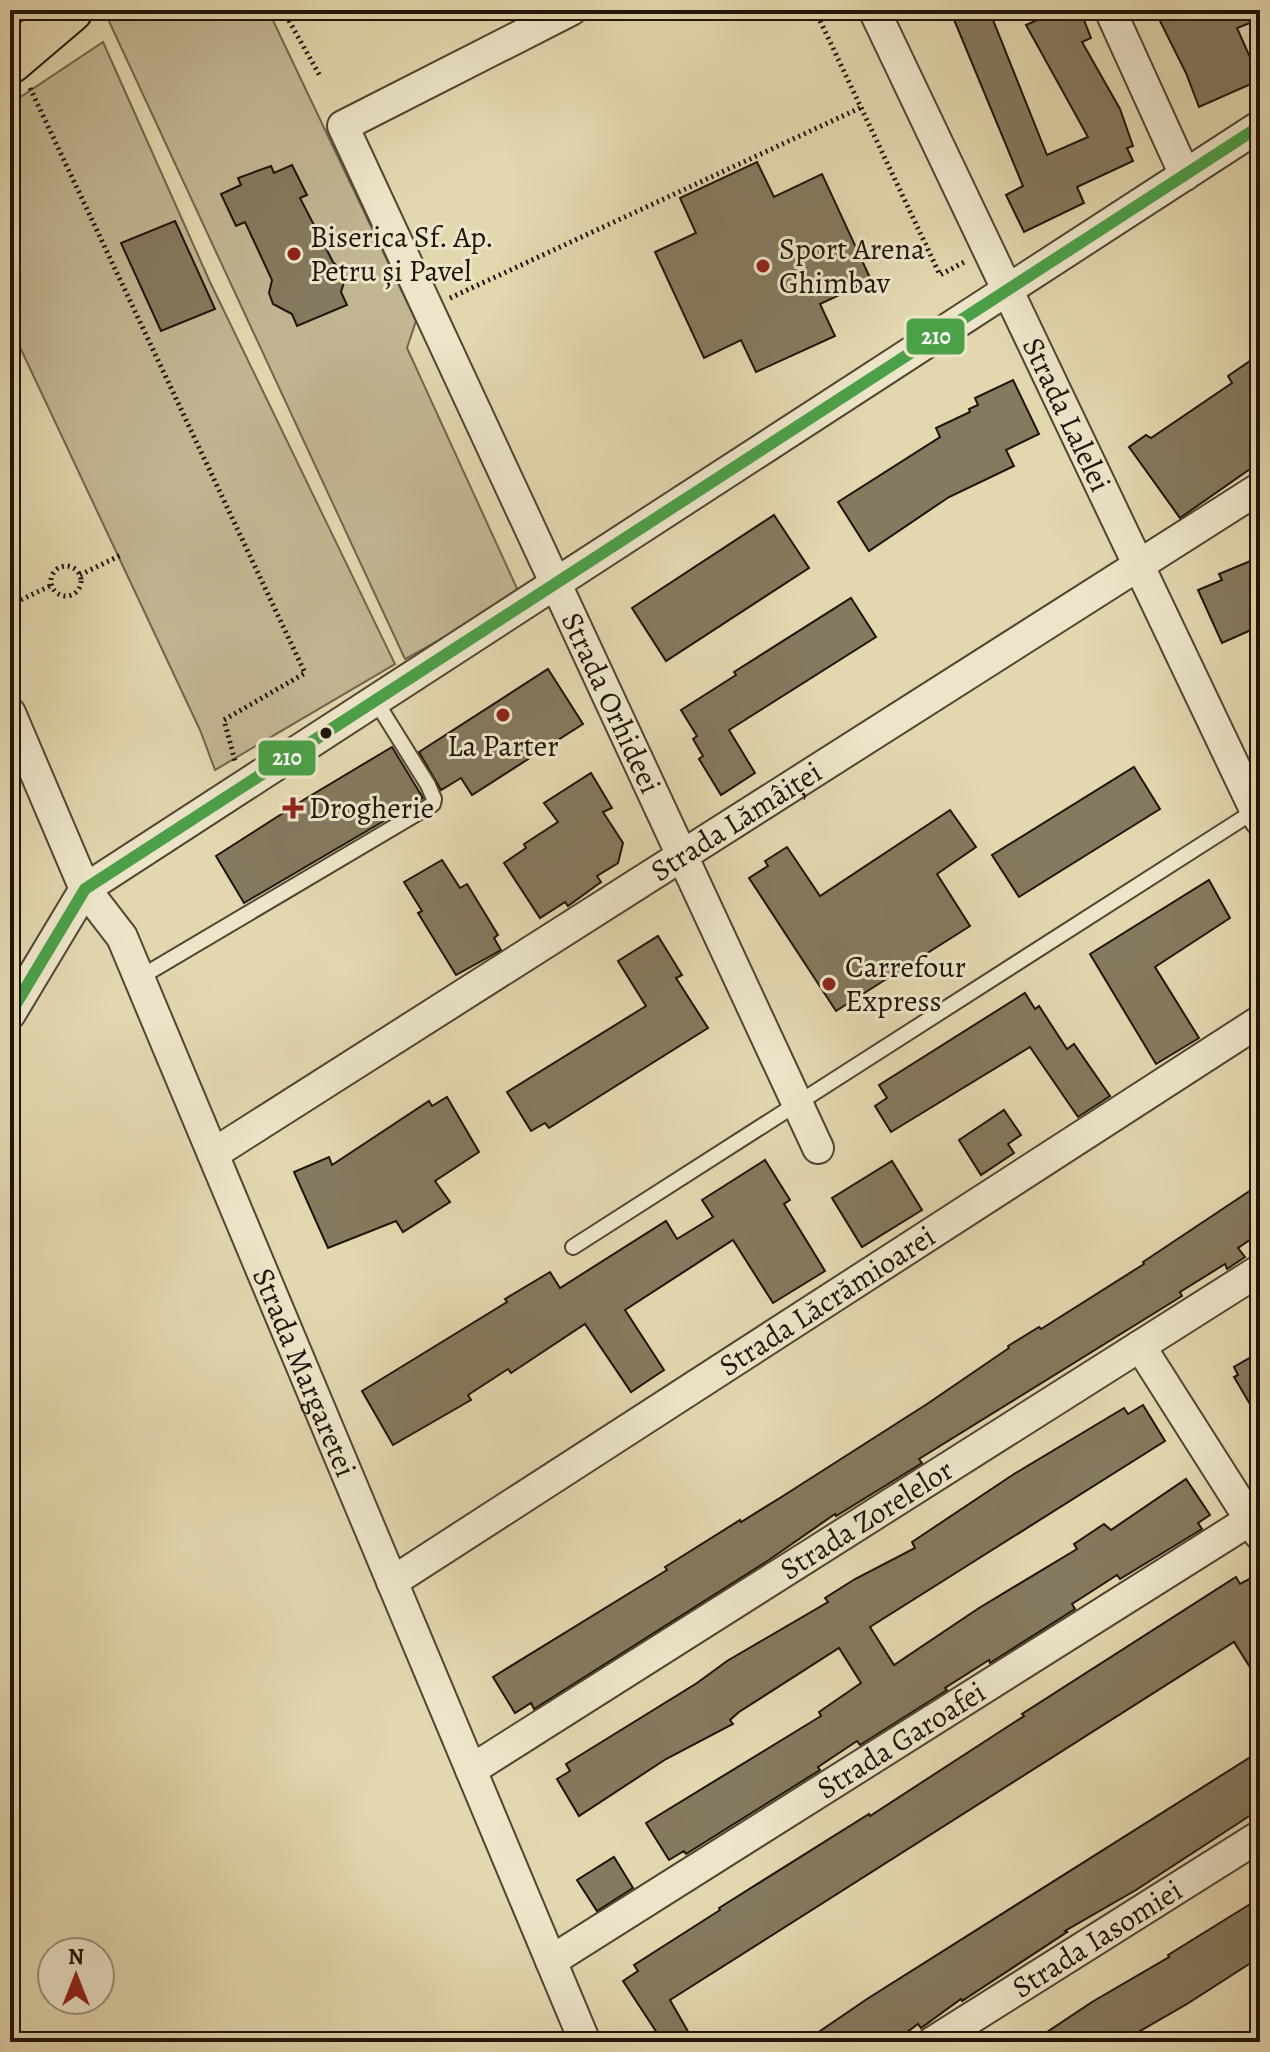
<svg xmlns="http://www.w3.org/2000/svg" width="1270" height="2052" font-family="Alegreya,serif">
<rect width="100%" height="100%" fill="#e3d7ae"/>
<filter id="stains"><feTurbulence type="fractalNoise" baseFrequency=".0025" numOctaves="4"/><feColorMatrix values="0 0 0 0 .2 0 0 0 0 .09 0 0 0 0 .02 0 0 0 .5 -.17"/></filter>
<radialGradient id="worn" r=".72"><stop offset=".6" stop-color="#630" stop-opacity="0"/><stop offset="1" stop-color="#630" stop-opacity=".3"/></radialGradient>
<g fill="#c2b692" stroke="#70654e" stroke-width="2">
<path d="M116,10H268L416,321L407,348L520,595L405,659L107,17Z"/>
<path d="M103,42L210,282L395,664L215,770L200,730L10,326V104Z"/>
</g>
<g fill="#85795f" stroke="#1f140a" stroke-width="2">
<path d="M950,10H989L1047,155L1088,137L1026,25L1060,10H1080L1091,38L1082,42L1120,109L1133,146L1127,148L1133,161L1077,187L1084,203L1024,232L1006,195L1023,186Z"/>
<path d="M1173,10H1260V19L1237,28L1260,80L1199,107L1186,73L1158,17Z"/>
<path d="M757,162L774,197L822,174L871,280L820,304L835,336L756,372L741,340L704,358L655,252L696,233L680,198Z"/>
<path d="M292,165L307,195L300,198L333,262L346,276L341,292L347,305L297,326L292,314L273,304L269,293L272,280L245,222L236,226L221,194L241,185L238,178L271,166L274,173Z"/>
<path d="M175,221L215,309L161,331L121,243Z"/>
<path d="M1250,361L1260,375V462L1180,518L1129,447L1146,435L1151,438L1232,383L1228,376Z"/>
<path d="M1013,380L1039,434L1006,450L1014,466L949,497L869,551L838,502L940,437L936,428L970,412L969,409L978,405L975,398Z"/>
<path d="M774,515L809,568L666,661L632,608Z"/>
<path d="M1260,557V626L1222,643L1198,590L1222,580L1219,574Z"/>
<path d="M851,598L876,637L729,730L755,773L721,795L699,759L703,756L693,739L697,736L681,710L736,675L734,672Z"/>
<path d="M548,669L583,724L472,795L461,778L441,790L419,752Z"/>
<path d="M392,747L423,798L244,903L216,856L305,799Z"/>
<path d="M1134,767L1160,809L1019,897L992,855Z"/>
<path d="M591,773L612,808L603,812L623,843L618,863L597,876L601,882L568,906L565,902L540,918L504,863L526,848L524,844L558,822L544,803Z"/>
<path d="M950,810L976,847L937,874L970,926L836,1011L749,878L768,866L765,861L787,847L820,896Z"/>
<path d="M442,860L460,888L467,884L498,935L494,938L501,950L456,975L418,913L422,911L404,882Z"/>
<path d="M1209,880L1230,918L1155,967L1199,1038L1156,1064L1090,954Z"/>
<path d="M658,936L682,975L676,978L708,1028L549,1128L545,1123L531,1131L507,1092L646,1006L618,961Z"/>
<path d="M1025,993L1035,1009L1039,1006L1067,1049L1074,1044L1110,1096L1078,1117L1030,1047L891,1132L875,1106L887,1098L879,1085Z"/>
<path d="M447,1097L479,1152L435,1181L450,1202L403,1232L396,1221L328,1248L294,1172L329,1157L332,1165L429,1101L432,1106Z"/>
<path d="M1004,1110L1021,1135L1008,1144L1014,1153L981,1175L959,1140Z"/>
<path d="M765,1160L790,1200L784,1204L825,1271L773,1303L733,1240L625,1310L664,1370L631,1392L585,1324L511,1373L508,1369L468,1395L471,1400L393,1445L362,1391L507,1302L505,1299L550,1272L560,1288L666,1221L677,1239L713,1217L702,1200Z"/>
<path d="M892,1161L922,1210L862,1247L832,1198Z"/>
<path d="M1260,1184V1233L1238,1248L1245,1257L1227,1269L1225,1264L1180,1292L1182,1296L919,1459L922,1463L836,1516L835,1514L766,1562L534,1709L531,1703L515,1713L493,1677L667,1570L665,1567L740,1520L741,1522L783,1496L927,1404L1009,1348L1008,1346L1039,1327L1041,1329L1144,1264L1143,1262Z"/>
<path d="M1260,1352V1421L1234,1377L1238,1375L1234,1367Z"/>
<path d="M1143,1405L1165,1441L870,1627L894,1665L979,1608L1077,1549L1074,1544L1104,1524L1111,1530L1186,1479L1210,1515L1198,1523L1202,1529L1120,1579L1117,1575L1072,1604L1075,1609L990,1663L989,1660L945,1688L947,1690L860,1745L857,1741L818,1767L820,1770L686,1854L684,1851L669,1860L646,1823L821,1716L819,1712L861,1683L839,1648L739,1712L730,1720L733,1724L666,1759L579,1816L557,1779L570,1771L566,1764L697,1683L727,1661L828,1602L825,1598L855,1579L915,1548L912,1542L1014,1474L1124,1408L1128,1414Z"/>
<path d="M1236,1577L1240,1584L1253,1577L1260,1589V1683L1234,1642L670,2000L694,2042H663L623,1981L638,1971L634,1965L720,1910L719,1908L869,1814L870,1816L1024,1716L1022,1714Z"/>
<path d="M1260,1751V1809L1136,1890L1065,1931L1067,1932L962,2001L961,1999L921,2028L918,2024L894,2042H804L867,1999Z"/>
<path d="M614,1857L633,1888L597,1911L577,1880Z"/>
<path d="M1260,1898V1957L1187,2004L1121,2042H1032L1092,2002L1169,1957L1168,1955Z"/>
</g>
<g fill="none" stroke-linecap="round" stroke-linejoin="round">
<defs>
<g id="lane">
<path d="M139,978L433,804L434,799L428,785L375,700"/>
<path d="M573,1247L1256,810"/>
</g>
<g id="street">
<path id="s1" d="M571,10L343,126L818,1148"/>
<path id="s2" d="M874,10L1260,820"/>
<path d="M1110,10L1185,175"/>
<path id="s3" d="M10,713L85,889L122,937L585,2042"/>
<path d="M10,1014L85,889L1260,126"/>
<path id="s4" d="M213,1154L1260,488"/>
<path d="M1140,1346L1260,1535"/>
<path id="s5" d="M392,1582L1260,1021"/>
<path id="s6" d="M471,1770L1260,1270"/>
<path id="s7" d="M551,1961L1250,1520"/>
<path id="s8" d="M933,2042L1260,1836"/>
</g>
<path id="primary" d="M10,61L70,10"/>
</defs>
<use href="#lane" stroke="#504533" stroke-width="18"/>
<use href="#street" stroke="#504533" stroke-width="34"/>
<use href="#primary" stroke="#1f140a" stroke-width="48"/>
<g stroke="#1f140a" stroke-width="5" stroke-dasharray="2 4" stroke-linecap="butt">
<path d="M283,10L320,76"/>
<path d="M815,10L940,275L966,261"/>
<path d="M30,88L305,673L224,720L235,761"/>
<path d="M450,298L860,108"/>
<circle cx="66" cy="581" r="15"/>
<path d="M80,575L123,554"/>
<path d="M10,605L52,585"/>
</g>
<use href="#lane" stroke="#ede5ca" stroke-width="14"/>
<use href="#street" stroke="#ede5ca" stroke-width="30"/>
<use href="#primary" stroke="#e3d7ae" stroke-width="44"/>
<defs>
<path id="bus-1" d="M10,1014L85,889L1260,126"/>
</defs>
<use href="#bus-1" stroke="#ede5ca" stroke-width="18"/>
<use href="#bus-1" stroke="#4ca048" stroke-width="12"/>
</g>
<g fill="#8f2418" stroke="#ede5ca" stroke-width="3">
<circle cx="294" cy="254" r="8"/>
<circle cx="763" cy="266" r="8"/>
<circle cx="503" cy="715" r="8"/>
<path d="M289 796h8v8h8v8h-8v8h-8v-8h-8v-8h8z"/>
<circle cx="829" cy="984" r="8"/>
</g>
<circle fill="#1f140a" stroke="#ede5ca" stroke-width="3" cx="326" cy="733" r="7"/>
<g text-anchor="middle" stroke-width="6" stroke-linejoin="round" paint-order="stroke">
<g font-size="30" fill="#1f140a" stroke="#ede5ca" text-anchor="start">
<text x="310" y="247">Biserica Sf. Ap.<tspan x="310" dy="34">Petru și Pavel</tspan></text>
<text x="779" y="259">Sport Arena<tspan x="779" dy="34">Ghimbav</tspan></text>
<text x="503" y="756" text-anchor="middle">La Parter</text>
<text x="309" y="818">Drogherie</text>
<text x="845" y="977">Carrefour<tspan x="845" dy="34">Express</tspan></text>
</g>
<g font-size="30" fill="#1f140a" stroke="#ede5ca">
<text dy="10" stroke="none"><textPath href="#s2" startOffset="448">Strada Lalelei</textPath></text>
<text dy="10" stroke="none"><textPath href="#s1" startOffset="892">Strada Orhideei</textPath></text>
<text dy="10" stroke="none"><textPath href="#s4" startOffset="620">Strada Lămâiței</textPath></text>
<text dy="10" stroke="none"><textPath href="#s5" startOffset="518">Strada Lăcrămioarei</textPath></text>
<text dy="10" stroke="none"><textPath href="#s3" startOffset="724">Strada Margaretei</textPath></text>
<text dy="10" stroke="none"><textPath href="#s6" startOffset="468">Strada Zorelelor</textPath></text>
<text dy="10" stroke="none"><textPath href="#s7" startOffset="414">Strada Garoafei</textPath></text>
<text dy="10" stroke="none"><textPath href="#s8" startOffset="194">Strada Iasomiei</textPath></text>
</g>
</g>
<g stroke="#ede5ca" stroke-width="3">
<rect x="905" y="317" width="61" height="39" rx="8" fill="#4ca048"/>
<rect x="257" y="739" width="60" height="38" rx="8" fill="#4ca048"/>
</g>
<g font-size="22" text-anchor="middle" font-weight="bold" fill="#fff">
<text x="936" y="344">210</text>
<text x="287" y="765">210</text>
</g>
<rect width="1270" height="2052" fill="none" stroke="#e3d7ae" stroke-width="40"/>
<rect x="12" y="12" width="1246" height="2028" fill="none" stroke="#1f140a" stroke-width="4"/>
<rect x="20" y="20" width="1230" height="2012" fill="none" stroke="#1f140a" stroke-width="2"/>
<g transform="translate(76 1976)"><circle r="38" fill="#ede5ca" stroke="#9b917d" stroke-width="2"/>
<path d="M0-6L14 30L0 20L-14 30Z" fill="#8f2418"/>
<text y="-12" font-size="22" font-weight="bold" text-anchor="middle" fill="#1f140a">N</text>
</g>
<rect width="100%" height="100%" filter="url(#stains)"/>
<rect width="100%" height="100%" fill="url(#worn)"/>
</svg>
